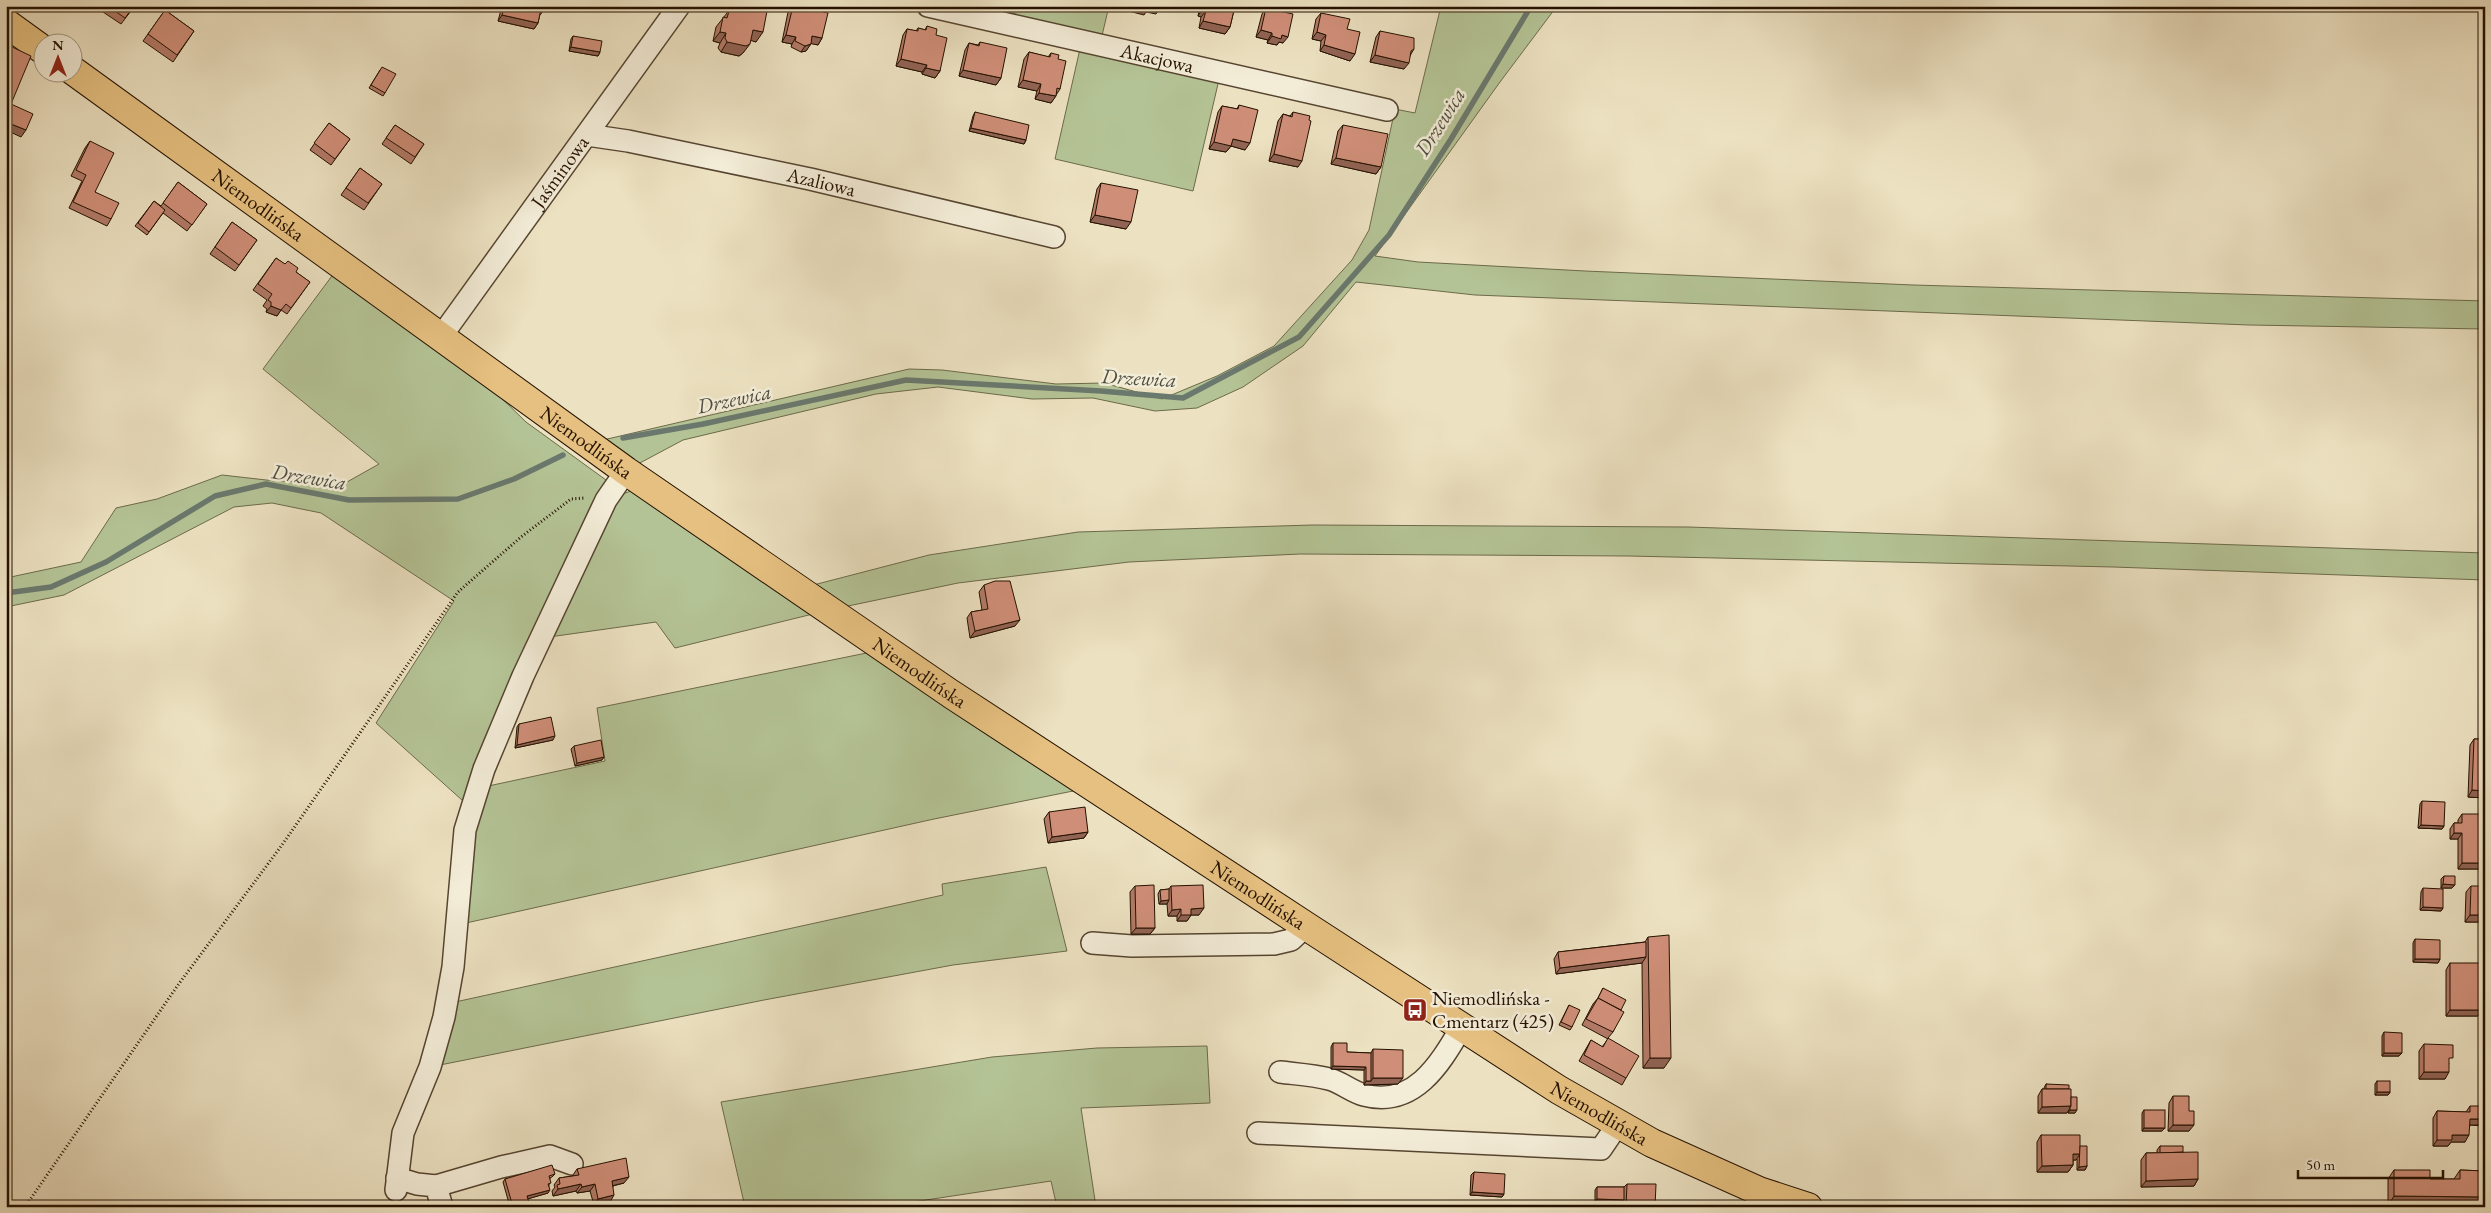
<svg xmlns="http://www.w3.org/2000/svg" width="2491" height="1213" font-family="'EB Garamond',serif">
<rect width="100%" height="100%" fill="#ece1c1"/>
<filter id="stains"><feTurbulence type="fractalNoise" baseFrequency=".004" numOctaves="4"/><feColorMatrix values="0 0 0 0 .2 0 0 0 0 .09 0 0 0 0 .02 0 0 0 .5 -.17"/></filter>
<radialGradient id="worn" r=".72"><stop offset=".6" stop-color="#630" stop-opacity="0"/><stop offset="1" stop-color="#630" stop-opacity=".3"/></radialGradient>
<g fill="#b4c395" stroke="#6c6a4a">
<path d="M928,6H1109L1100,44L1221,71L1193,191L1055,159L1082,40Z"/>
<path d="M1441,6H1557L1500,82L1375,256L1418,262L1585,271L1913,285L2485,301V329L2249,325L1475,295L1356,282L1303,346L1243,387L1197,408L1155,411L1093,398L1032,399L938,387L876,394L683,440L638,464L603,440L909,369L942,370L1056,384L1104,383L1162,399L1217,376L1274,346L1352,260L1369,230L1395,109L1415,113Z"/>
<path d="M340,265L440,338L526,422L606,480V500L631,491L661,495L798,589L929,555L1078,532L1313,525L1688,527L2485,553V580L2113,567L1629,556L1300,554L1129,562L958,583L829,610L675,648L656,622L542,638L479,788L605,761L597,708L886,649L1093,787L934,819L457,925L472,809L376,723L454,601L321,513L272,503L234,507L64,595L6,607V578L81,562L116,508L157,499L222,475L275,481L347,482L379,464L263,369Z"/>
<path d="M1046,867L1067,951L953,965L764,1000L430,1067L446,1004L943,895L942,884Z"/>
<path d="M1207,1046L1210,1103L1081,1108L1096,1207H1057L1051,1181L880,1207H745L721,1102L992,1057L1097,1048Z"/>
</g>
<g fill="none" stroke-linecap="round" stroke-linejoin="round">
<g stroke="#6a786d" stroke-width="5.5">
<path d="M623,438L703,424L906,380L1101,391L1183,398L1299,337L1389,235L1451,139L1531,6"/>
<path d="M6,593L51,587L106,562L215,496L266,484L349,500L458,499L514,479L563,455"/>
</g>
<defs>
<g id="minor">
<path id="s1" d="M928,6L1387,110"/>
<path id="s2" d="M587,135L628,141L810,179L1054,237"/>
<path id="s3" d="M440,338L679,6"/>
<path d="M1092,943L1132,946L1274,944L1291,940L1306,926"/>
<path d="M1280,1072C1296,1074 1313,1075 1329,1079C1341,1082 1352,1092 1364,1095C1413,1108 1439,1066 1461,1028"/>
<path d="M1258,1133L1601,1149L1618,1124"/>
<path d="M397,1178L417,1184L436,1186L442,1207"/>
<path d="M436,1186L501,1167L550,1156L572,1164"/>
<path d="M396,1190L403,1133L430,1067L444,1017L453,967L465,830L484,769L523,676L606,500L626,471"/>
</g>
<g id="major">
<path d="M6,23L42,49"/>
<path id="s4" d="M72,70L626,471L951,694L1306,926L1559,1090L1652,1143L1759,1191L1808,1207"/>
</g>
</defs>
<use href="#minor" stroke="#564530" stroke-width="24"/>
<use href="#major" stroke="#241100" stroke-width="30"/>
<path stroke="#241100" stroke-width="3" stroke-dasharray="1 2.5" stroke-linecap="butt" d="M25,1207L178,985L282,845L458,592L521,537L571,499L585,498"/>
<use href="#minor" stroke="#f3ecd7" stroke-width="21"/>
<use href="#major" stroke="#e6c080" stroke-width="28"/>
</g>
<g fill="#b27a67" stroke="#241100">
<path d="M94,6H137L135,8L134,7L121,24Z"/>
<path d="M502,6H546L540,14L538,23L534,29L498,21Z"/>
<path d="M729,6H768L756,42L751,40L743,53L739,56L721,52L718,48L720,43L713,41L716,27L727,13Z"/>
<path d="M792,6H798L822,38L818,45L811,43L806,51L801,52L791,47L792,44L782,42L788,12Z"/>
<path d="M1200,6H1235L1230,27L1225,34L1199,28L1201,17L1198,16Z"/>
<path d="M1266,8L1283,43L1279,42L1277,45L1267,43L1268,40L1256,37L1262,14Z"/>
<path d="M165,10L194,31L173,62L143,41Z"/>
<path d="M1321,13L1350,61L1320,51L1321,41L1312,39L1316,19Z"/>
<path d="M927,26L936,35L940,71L935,78L922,74V72L896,66L903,35L907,29L916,31L918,28L925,30Z"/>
<path d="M1380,31L1414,49L1411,54L1404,69L1370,62L1376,37Z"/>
<path d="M573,36L600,52L598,56L569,51L571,39Z"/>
<path d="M980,42L1001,78L996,85L959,76L965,50L969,43L978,45Z"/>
<path d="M1029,52L1048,57L1051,53L1058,59L1060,89L1051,103L1035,99L1037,91L1018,87L1024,59Z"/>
<path d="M380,70L385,93L383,96L369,88Z"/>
<path d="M1239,105L1245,150L1231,146L1226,152L1209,149L1218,112L1222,106L1237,109Z"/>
<path d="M975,112L1026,140L1024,144L969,131L973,116Z"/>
<path d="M1293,112L1298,167L1269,161L1278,121L1283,114L1290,116Z"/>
<path d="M329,123L350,139L331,165L310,150Z"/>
<path d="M395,125L424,144L411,164L382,144Z"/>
<path d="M1343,125L1381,167L1376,174L1331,164L1338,131Z"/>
<path d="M90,141L95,192L111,219L107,226L69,208L82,181L71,176L85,148Z"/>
<path d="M360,168L382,184L364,210L341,195Z"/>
<path d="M178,182L207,204L187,231L163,213L147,235L135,226L154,201L161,206Z"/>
<path d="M1101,183L1126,229L1090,222L1097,189Z"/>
<path d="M232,222L257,240L235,271L210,254Z"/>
<path d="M276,258L310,282L287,314L281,310L277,316L266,312L267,309L263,306L267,300L253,290Z"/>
<path d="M984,585L1015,626L970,638L967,618L971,612L982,610L979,592Z"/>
<path d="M519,724L553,740L515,748L517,727Z"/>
<path d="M2474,739H2485V798L2468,797L2470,745Z"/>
<path d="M574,746L604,757L602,760L575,766L571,749Z"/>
<path d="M2422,801L2444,826L2442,829L2418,828L2420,804Z"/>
<path d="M1049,812L1088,832L1084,838L1048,843L1044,819Z"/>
<path d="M2462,814L2485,869H2458V839H2450V829L2454,823H2458V820Z"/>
<path d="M2444,876L2455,885L2452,888H2441V879Z"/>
<path d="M1135,886L1155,928L1150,934H1131L1130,892Z"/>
<path d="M1171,886L1199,915H1191L1187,921H1177V916H1168L1167,904H1159L1158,894L1160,890L1169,889Z"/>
<path d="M2471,886L2485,922H2465L2466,892Z"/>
<path d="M2423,888L2443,908L2441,911L2420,910L2421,892Z"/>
<path d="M1648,937L1664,1068H1643L1642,963L1556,974L1554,959L1558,952L1645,942Z"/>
<path d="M2415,939L2440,959L2438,963L2413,962V943Z"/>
<path d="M2450,963L2478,1016H2446V970Z"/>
<path d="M1603,988L1621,1010L1613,1032L1608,1038L1626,1078L1622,1085L1579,1061L1591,1040L1602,1047L1608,1039L1582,1025L1593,1004L1598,998Z"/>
<path d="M1569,1005L1572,1027L1570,1030L1559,1025Z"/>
<path d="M2384,1032L2402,1053L2399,1056H2382V1036Z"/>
<path d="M1333,1043L1347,1052L1371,1053L1373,1049L1398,1084L1364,1085V1070L1331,1069V1047Z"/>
<path d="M2424,1044L2449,1063L2445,1079H2419V1051Z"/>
<path d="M2377,1081L2390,1092L2388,1095H2375V1084Z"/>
<path d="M2046,1084L2069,1089L2075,1113H2068V1111L2067,1113H2038V1096L2042,1089H2044V1088Z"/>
<path d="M2173,1096L2189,1131H2168L2169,1103Z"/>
<path d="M2470,1106L2485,1126L2470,1125L2465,1142H2451L2448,1146H2433V1118L2437,1111L2466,1112Z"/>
<path d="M2144,1110L2165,1128L2162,1131H2142V1113Z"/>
<path d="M2041,1135L2080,1146L2087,1166L2085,1170H2077V1159L2076,1160H2073V1165L2068,1172H2037V1142Z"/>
<path d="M2160,1146L2183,1152L2198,1179L2194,1186L2141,1187V1160L2146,1153H2157V1150Z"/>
<path d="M577,1169L624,1183L613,1186L610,1202L594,1205L590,1191L577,1193L576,1191L553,1196L552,1191L555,1187L554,1185L559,1178L573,1176V1175Z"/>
<path d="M2394,1170L2430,1179H2454L2460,1170L2485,1171L2388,1206V1179Z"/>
<path d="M1474,1172L1504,1194L1502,1197L1470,1195L1471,1175Z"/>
<path d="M555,1174L552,1177L550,1178L548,1193L527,1199L529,1207H510L503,1182L505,1179Z"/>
<path d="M1627,1184L1655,1207H1622V1203L1595,1202V1190L1597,1187H1624Z"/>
</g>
<g fill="#916354" stroke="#241100">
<path d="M1118,6H1152L1160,8L1156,14L1146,12L1144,15L1117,8Z"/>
<path d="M545,7L541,14L536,16L541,9Z"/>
<path d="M1202,10L1206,11L1201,17L1198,16Z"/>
<path d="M502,15L538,23L534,29L498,21Z"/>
<path d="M1203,21L1230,27L1225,34L1199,28Z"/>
<path d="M753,30L763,32L756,42L746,39Z"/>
<path d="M1261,30L1272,33L1268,40L1256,37Z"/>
<path d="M720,32L726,33L720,43L713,41Z"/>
<path d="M1317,32L1326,35L1321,41L1312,39Z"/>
<path d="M786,35L796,37L792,44L782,42Z"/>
<path d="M1282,35L1288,37L1283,43L1279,42L1277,45L1267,43L1272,36Z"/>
<path d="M812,36L822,38L818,45L808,43Z"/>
<path d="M727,42L750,44L743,53L739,56L721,52Z"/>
<path d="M811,44L806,51L801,52L805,46Z"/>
<path d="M1324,45L1355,54L1350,61L1320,51Z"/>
<path d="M571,47L600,52L598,56L569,51Z"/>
<path d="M1375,55L1409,63L1404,69L1370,62Z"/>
<path d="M901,59L927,65L922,72L896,66Z"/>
<path d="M926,68L940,71L935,78L922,74Z"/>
<path d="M963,70L1001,78L996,85L959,76Z"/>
<path d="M1023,80L1041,84L1037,91L1018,87Z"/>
<path d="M1039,93L1056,96L1051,103L1035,99Z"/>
<path d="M6,122L26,130L21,137L6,130Z"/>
<path d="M971,128L1026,140L1024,144L969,131Z"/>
<path d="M1233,139L1250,143L1245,150L1231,146L1226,152L1209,149L1214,142Z"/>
<path d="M1274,154L1302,161L1298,167L1269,161Z"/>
<path d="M1336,158L1381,167L1376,174L1331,164Z"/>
<path d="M1095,215L1131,222L1126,229L1090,222Z"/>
<path d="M271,306L281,310L277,316L266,312Z"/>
<path d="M1020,620L1015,626L970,638L975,631Z"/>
<path d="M555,736L553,740L515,748L517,745Z"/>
<path d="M604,757L602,760L575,766L577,763Z"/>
<path d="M2472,790L2485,791V798L2468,797Z"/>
<path d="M2421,825L2444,826L2442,829L2418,828Z"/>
<path d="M1088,832L1084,838L1048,843L1052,837Z"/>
<path d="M2454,833H2462L2458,839H2450Z"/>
<path d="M2462,863H2485V869H2458Z"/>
<path d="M2443,884L2455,885L2452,888H2441Z"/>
<path d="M1169,900L1167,904H1159L1161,901Z"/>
<path d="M2423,907L2443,908L2441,911L2420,910Z"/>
<path d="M1204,908L1199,915H1191L1187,921H1177L1181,915L1191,909Z"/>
<path d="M1181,909L1177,916H1168L1172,910Z"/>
<path d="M2470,915H2485V922H2465Z"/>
<path d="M1136,928H1155L1150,934H1131Z"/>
<path d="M1646,957L1642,963L1556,974L1560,968Z"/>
<path d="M2415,959H2440L2438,963L2413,962Z"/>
<path d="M2450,1010H2482L2478,1016H2446Z"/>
<path d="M2384,1053H2402L2399,1056H2382Z"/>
<path d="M1650,1058H1671L1664,1068H1643Z"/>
<path d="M1333,1066L1366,1067L1364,1070L1331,1069Z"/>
<path d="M2424,1072H2449L2445,1079H2419Z"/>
<path d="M1373,1078H1403L1398,1084L1364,1085L1366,1081H1371Z"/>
<path d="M2377,1092H2390L2388,1095H2375Z"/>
<path d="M2071,1106L2067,1113H2038L2042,1107Z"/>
<path d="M2070,1110H2077L2075,1113H2068Z"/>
<path d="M2470,1119H2485V1125H2465Z"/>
<path d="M2173,1125H2194L2189,1131H2168Z"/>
<path d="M2144,1128H2165L2162,1131H2142Z"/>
<path d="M2452,1135H2469L2465,1142H2451L2448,1146H2433L2437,1140Z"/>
<path d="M2073,1154H2080L2076,1160H2068Z"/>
<path d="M2073,1165L2068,1172H2037L2042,1166Z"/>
<path d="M2087,1166L2085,1170H2077L2079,1167Z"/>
<path d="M629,1177L624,1183L607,1187L612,1181Z"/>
<path d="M2198,1179L2194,1186L2141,1187L2146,1181Z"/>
<path d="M581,1184L576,1191L553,1196L558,1189Z"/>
<path d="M595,1184L590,1191L577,1193L582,1187Z"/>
<path d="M550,1190L548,1193L524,1200L527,1196Z"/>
<path d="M1472,1192L1504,1194L1502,1197L1470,1195Z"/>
<path d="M614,1195L610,1202L594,1205L598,1199Z"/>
<path d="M2394,1196L2485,1197V1207L2388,1206Z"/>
<path d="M1597,1199L1624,1200L1622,1203L1595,1202Z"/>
</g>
<g fill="#cf8e78" stroke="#241100">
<path d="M108,6H134L125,18Z"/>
<path d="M505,6H546L545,7L541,9L538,23L502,15Z"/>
<path d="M733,6H768L763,32L753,30L750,44L746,46L727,42L725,38L726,33L720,32L723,17L727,18L729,11H731Z"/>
<path d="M793,6H798L828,13L822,38L812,36L811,44L805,46L795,41L796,37L786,35Z"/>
<path d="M1139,6H1149L1148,9Z"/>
<path d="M1203,6H1235L1230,27L1203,21L1206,11L1202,10Z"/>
<path d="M1266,8L1293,14L1288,37L1282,35L1281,39L1272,36V33L1261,30Z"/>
<path d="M165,10L194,31L177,55L148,34Z"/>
<path d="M1321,13L1350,19L1347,29L1360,32L1355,54L1324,45L1326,35L1317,32Z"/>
<path d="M927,26L937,29L936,35L947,38L940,71L926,68L927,65L901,59L907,29L918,31V28L926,30Z"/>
<path d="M1380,31L1414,38V49L1411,51L1409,63L1375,55Z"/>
<path d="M573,36L602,41L600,52L571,47Z"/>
<path d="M980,42L1007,48L1001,78L963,70L969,43L979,46Z"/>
<path d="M10,46L31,56L11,104L33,114L26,130L6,122V54Z"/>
<path d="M1029,52L1050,57L1051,53L1059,55L1058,59L1066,61L1060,89L1057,88L1056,96L1039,93L1041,84L1023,80Z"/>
<path d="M382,67L396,74L385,93L371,85Z"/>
<path d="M1239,105L1258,110L1250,143L1233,139L1231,146L1214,142L1222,106L1238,109Z"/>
<path d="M975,112L1029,125L1026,140L971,128Z"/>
<path d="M1293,112L1310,116L1309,120L1311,121L1302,161L1274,154L1283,114L1292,117Z"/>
<path d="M329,123L350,139L335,159L314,143Z"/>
<path d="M395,125L424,144L415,157L386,138Z"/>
<path d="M1343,125L1388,134L1381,167L1336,158Z"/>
<path d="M90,141L114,153L95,192L119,203L111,219L73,202L86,175L76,170Z"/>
<path d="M360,168L382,184L368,203L346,188Z"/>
<path d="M178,182L207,204L192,225L163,203Z"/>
<path d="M1101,183L1138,190L1131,222L1095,215Z"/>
<path d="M154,201L165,210L149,232L138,223Z"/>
<path d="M232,222L257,240L239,265L215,247Z"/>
<path d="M276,258L285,264L288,261L298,268L296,272L310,282L291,308L286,304L281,310L271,306V302L268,300L272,294L258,284Z"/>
<path d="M995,581H1010L1020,620L975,631L971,612L988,609L984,585Z"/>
<path d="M551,717L555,736L517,745L519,724Z"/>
<path d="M2474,739H2485V791L2472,790Z"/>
<path d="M601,740L604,757L577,763L574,746Z"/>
<path d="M2422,801L2445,802L2444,826L2421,825Z"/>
<path d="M1085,807L1088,832L1052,837L1049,812Z"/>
<path d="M2462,814H2485V863H2462V833H2454V823H2462Z"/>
<path d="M2444,876H2455V885L2443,884Z"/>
<path d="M1154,885L1155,928H1136L1135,886Z"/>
<path d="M1203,885L1204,908L1191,909V915H1181V909L1172,910L1171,886Z"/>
<path d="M2471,886H2485V915H2470Z"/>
<path d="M2423,888L2443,889V908L2423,907Z"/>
<path d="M1169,889V900L1161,901L1160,890Z"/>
<path d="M1669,935L1671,1058H1650L1648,937Z"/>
<path d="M2415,939L2440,940V959H2415Z"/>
<path d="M1646,942V957L1560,968L1558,952Z"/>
<rect x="2450" y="963" width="32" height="47"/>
<path d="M1603,988L1626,1000L1621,1010L1598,998Z"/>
<path d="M1598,998L1624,1012L1613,1032L1586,1019Z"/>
<path d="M1569,1005L1580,1010L1572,1027L1561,1022Z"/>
<path d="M2384,1032L2402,1033V1053H2384Z"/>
<path d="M1608,1038L1639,1056L1626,1078L1584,1055L1591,1040L1603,1047Z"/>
<path d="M1333,1043H1347V1052L1371,1053V1081H1366V1067L1333,1066Z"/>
<path d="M2424,1044L2453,1045V1058H2449V1072H2424Z"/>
<path d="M1373,1049L1403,1050V1078H1373Z"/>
<rect x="2377" y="1081" width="13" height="11"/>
<path d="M2046,1084L2069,1085V1089H2046Z"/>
<path d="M2042,1089H2071V1106L2042,1107Z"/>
<path d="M2173,1096H2189V1111H2194V1125H2173Z"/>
<path d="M2071,1097H2077V1110H2070V1108L2071,1106Z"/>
<path d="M2470,1106H2485V1119H2470L2469,1135H2452V1140H2437V1111L2470,1112Z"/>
<rect x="2144" y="1110" width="21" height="18"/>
<path d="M2041,1135H2080V1154H2073V1165L2042,1166Z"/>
<path d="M2080,1146H2087V1166L2079,1167Z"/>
<path d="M2160,1146H2183V1152L2160,1153Z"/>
<path d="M2198,1152V1179L2146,1181V1153Z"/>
<path d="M626,1158L629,1177L612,1181L614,1195L598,1199L595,1184L582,1187L581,1184L558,1189L557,1185L560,1184L559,1178L579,1175L577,1169Z"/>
<path d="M552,1165L555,1174L549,1176L551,1183L548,1184L550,1190L527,1196L530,1206L527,1207H513L505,1179Z"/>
<path d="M2394,1170H2430V1179H2460V1170L2485,1171V1197L2394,1196Z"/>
<path d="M1474,1172L1505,1174L1504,1194L1472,1192Z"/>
<path d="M1627,1184H1656L1655,1207H1626Z"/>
<path d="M1597,1187H1624V1200L1597,1199Z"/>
</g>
<defs>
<symbol id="bus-square" viewBox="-11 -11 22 22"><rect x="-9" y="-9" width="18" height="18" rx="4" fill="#8f2418" stroke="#f3ecd7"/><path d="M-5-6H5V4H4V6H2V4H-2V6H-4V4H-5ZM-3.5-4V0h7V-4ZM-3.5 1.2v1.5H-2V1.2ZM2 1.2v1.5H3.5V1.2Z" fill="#fff"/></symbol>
</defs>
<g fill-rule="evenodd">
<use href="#bus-square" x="1401" y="996" width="28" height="28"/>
</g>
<g text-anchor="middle" stroke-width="5" stroke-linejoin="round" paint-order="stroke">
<g font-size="20" fill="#241100" stroke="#f3ecd7">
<text dy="7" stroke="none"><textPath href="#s1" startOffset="235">Akacjowa</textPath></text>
<text dy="7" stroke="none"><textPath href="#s3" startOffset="205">Jaśminowa</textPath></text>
<text dy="7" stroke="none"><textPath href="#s2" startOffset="239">Azaliowa</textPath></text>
<text dy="7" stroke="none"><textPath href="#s4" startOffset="230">Niemodlińska</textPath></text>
<text dy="7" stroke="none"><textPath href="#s4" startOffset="635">Niemodlińska</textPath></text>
<text dy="7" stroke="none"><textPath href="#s4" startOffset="1040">Niemodlińska</textPath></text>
<text dy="7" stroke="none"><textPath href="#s4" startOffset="1445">Niemodlińska</textPath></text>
<text dy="7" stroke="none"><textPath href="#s4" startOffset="1850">Niemodlińska</textPath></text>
</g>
<g font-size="20" fill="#241100" stroke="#f3ecd7" text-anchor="start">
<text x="1432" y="1005">Niemodlińska -<tspan x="1432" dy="23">Cmentarz (425)</tspan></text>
</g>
<g font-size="21" font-style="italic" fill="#4d4d40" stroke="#f3ecd7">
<text transform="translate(1440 122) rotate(-58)" y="7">Drzewica</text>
<text transform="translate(1139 378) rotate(3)" y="7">Drzewica</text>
<text transform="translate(734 399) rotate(-12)" y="7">Drzewica</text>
<text transform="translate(309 477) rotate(9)" y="7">Drzewica</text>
</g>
</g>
<rect width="2491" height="1213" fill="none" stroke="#ece1c1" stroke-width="25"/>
<rect x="8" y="8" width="2476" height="1198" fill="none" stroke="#241100" stroke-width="2.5"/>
<rect x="12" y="12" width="2466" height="1188" fill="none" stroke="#241100"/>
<g transform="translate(58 58)"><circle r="24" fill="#f3ecd7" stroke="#a09481"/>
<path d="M0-4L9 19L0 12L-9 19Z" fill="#8f2418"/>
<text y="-8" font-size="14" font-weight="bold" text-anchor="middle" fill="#241100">N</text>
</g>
<path d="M2298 1170v8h145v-8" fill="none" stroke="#241100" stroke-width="2.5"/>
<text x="2306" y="1170" font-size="15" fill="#241100" stroke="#f3ecd7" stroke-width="4" paint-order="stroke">50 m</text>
<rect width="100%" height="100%" filter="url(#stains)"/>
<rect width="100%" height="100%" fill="url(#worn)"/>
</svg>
